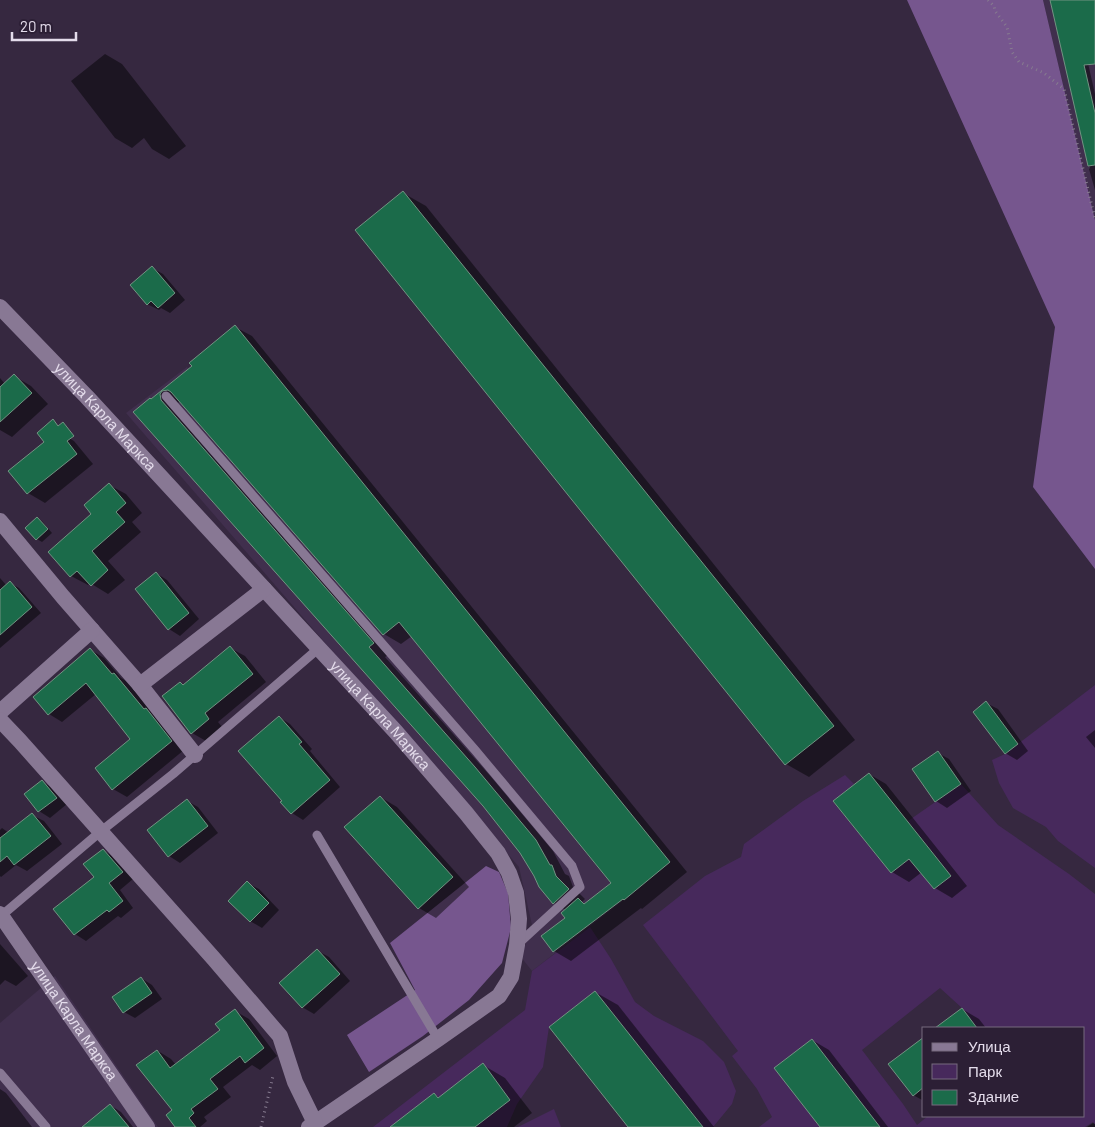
<svg xmlns="http://www.w3.org/2000/svg" width="1095" height="1127" font-family="Barlow,sans-serif">
<rect width="100%" height="100%" fill="#362840"/>
<g fill="#402f4d">
<path d="M1043,0H1095V220Z"/>
<path d="M187,367L404,627L624,900L532,971L521,957L532,925L519,867L126,413Z"/>
<path d="M55,976L158,1127H0V1023Z"/>
</g>
<g fill="#47295c" fill-rule="evenodd">
<path d="M1095,685V868L1058,841L1046,827L1013,808L999,783L992,760L1005,754Z"/>
<path d="M845,775L854,784L833,802L891,873L909,859L934,889L951,876L908,821L961,784L998,825L1069,874L1095,894V1125L1093,1122L1085,1127H880L812,1039L775,1068L820,1127H759L772,1117L757,1089L732,1056L738,1051L643,925L705,876L741,857L744,844L803,801ZM940,988L962,1008L977,1028H1084V1116H928L917,1125L903,1104L862,1050Z"/>
<path d="M590,927L611,959L635,1002L654,1016L703,1041L724,1062L736,1091L732,1104L713,1127H693L699,1122L595,991L549,1027L543,1067L517,1104L507,1127H373L525,1010L532,971Z"/>
<path d="M554,1109L561,1127H518Z"/>
</g>
<g fill="#76568e">
<path d="M907,0H1043L1095,220V569L1033,487L1055,327Z"/>
<path d="M486,866L499,872L508,893L511,928L502,963L469,1000L423,1036L369,1072L347,1035L415,990L390,943Z"/>
</g>
<g fill="#0007" fill-rule="evenodd">
<path d="M1051,0H1095V22L1079,24L1095,94V190L1089,169L1090,168Z"/>
<path d="M105,54L122,64L186,146L169,159L152,149L144,138L132,148L115,138L71,81Z"/>
<path d="M403,193L426,206L855,740L809,777L786,764L357,230Z"/>
<path d="M152,268L163,274L185,300L170,313L161,308L159,310L147,304Z"/>
<path d="M235,327L252,336L687,872L642,909L641,908L571,961L554,951L567,918L566,910L554,903L521,853L152,400L194,367ZM180,400L384,634L401,644L412,636L613,883L586,904L582,902L585,899L573,887L569,876L565,874L553,851L492,778L385,657L390,654L177,405Z"/>
<path d="M14,376L31,386L48,404L12,437L0,430V378L5,384Z"/>
<path d="M57,431L74,441L93,464L45,503L28,493L12,474Z"/>
<path d="M109,485L126,494L142,513L132,522L141,532L108,561L125,580L108,594L90,583L88,585L71,576L93,514Z"/>
<path d="M37,518L42,521L52,533L42,542L37,539L27,528Z"/>
<path d="M156,573L167,580L199,619L180,636L169,629Z"/>
<path d="M0,578L7,586L10,583L19,588L41,613L0,648Z"/>
<path d="M230,648L245,656L266,682L218,722L223,728L206,741L192,733L181,683L184,685Z"/>
<path d="M91,650L104,658L121,678L128,682L184,750L127,797L113,789L97,769L132,739L96,694L62,722L49,714Z"/>
<path d="M986,703L998,709L1028,751L1017,760L1005,753Z"/>
<path d="M279,717L290,724L312,749L310,751L340,787L303,820L292,813L282,802Z"/>
<path d="M1095,730V748L1086,737Z"/>
<path d="M938,753L949,759L971,791L947,808L936,801L914,769Z"/>
<path d="M869,774L886,784L967,886L952,898L935,888L922,872L909,882L892,872Z"/>
<path d="M42,782L53,788L67,804L50,818L39,811L25,795Z"/>
<path d="M380,797L397,807L469,887L436,918L419,908Z"/>
<path d="M187,801L198,807L218,833L180,863L169,856L148,831Z"/>
<path d="M32,815L44,821L62,844L27,871L16,865L1,877L0,876V830L2,828L9,833Z"/>
<path d="M103,850L114,857L133,879L120,890L133,908L121,918L118,916L86,941L75,934L55,909L96,877Z"/>
<path d="M247,883L259,889L279,910L262,928L250,921Z"/>
<path d="M0,944L28,976L16,986L5,980L0,985Z"/>
<path d="M318,951L329,957L350,981L314,1014L302,1007Z"/>
<path d="M141,978L152,985L162,999L135,1018L124,1012Z"/>
<path d="M595,992L618,1005L714,1127H630Z"/>
<path d="M962,1009L979,1019L986,1028H937Z"/>
<path d="M235,1011L249,1019L277,1056L260,1070L252,1065L223,1087L231,1097L204,1117L207,1121L200,1127H176L174,1110L158,1051L171,1059L176,1065L221,1030Z"/>
<path d="M924,1039V1101L913,1095Z"/>
<path d="M812,1040L829,1050L888,1127H822Z"/>
<path d="M483,1065L505,1078L532,1113L514,1127H392L434,1094L440,1098Z"/>
<path d="M0,1089L6,1093L32,1127H0Z"/>
<path d="M110,1105L121,1112L133,1127H91Z"/>
<path d="M1093,1123L1095,1124V1127H1087Z"/>
</g>
<g fill="#1b6b4a" stroke="#729382">
<path d="M1050,0H1095V64L1084,65L1095,113V165L1088,166Z"/>
<path d="M403,191L834,726L785,765L355,230Z"/>
<path d="M152,266L175,293L158,308L151,301L147,305L130,285Z"/>
<path d="M235,325L670,862L624,900L623,899L553,952L541,936L565,918L561,913L578,898L584,904L611,883L399,622L383,635L171,392L168,390L162,391L160,394L161,400L374,643L369,647L475,767L536,840L550,865H552L556,876L569,889L553,904L539,887L534,876L520,853L483,806L133,412L150,398L151,399L192,366L189,363Z"/>
<path d="M14,374L32,393L0,422V387Z"/>
<path d="M53,419L58,426L63,422L74,436L67,441L77,454L27,494L8,471L44,442L37,433Z"/>
<path d="M109,483L126,503L116,512L125,522L92,551L108,570L91,586L77,571L70,577L48,552L91,514L84,505Z"/>
<path d="M37,517L48,529L36,540L25,528Z"/>
<path d="M156,572L189,613L168,630L135,589Z"/>
<path d="M10,581L32,607L0,635V590Z"/>
<path d="M230,646L253,674L205,713L209,719L191,734L162,696L180,682L183,685Z"/>
<path d="M90,648L112,674L114,673L144,709L146,708L172,741L112,790L95,768L130,739L86,683L48,715L33,697Z"/>
<path d="M986,701L1018,744L1005,754L973,712Z"/>
<path d="M279,716L302,742L299,744L330,780L291,814L280,802L282,801L238,751Z"/>
<path d="M938,751L961,784L935,802L912,769Z"/>
<path d="M869,773L951,876L934,889L909,859L891,873L833,801Z"/>
<path d="M42,780L57,798L38,812L24,794Z"/>
<path d="M380,796L453,877L418,909L344,827Z"/>
<path d="M187,799L208,826L168,857L147,830Z"/>
<path d="M32,813L51,836L14,865L7,856L0,862V838Z"/>
<path d="M103,849L123,872L109,883L123,901L109,912L107,910L74,935L53,909L94,877L83,864Z"/>
<path d="M247,881L269,903L250,922L228,901Z"/>
<path d="M317,949L340,974L302,1008L279,983Z"/>
<path d="M141,977L152,993L123,1013L112,997Z"/>
<path d="M595,991L703,1127H628L549,1027Z"/>
<path d="M962,1008L977,1028H935Z"/>
<path d="M235,1009L264,1048L245,1063L240,1056L210,1079L218,1089L191,1109L194,1113L189,1118L196,1127H175L166,1115L172,1110L136,1065L157,1050L170,1068L220,1030L215,1024Z"/>
<path d="M924,1037V1087L913,1096L888,1064Z"/>
<path d="M812,1039L880,1127H820L774,1068Z"/>
<path d="M483,1063L510,1100L475,1127H390L434,1093L438,1098Z"/>
<path d="M110,1104L129,1127H82Z"/>
</g>
<g fill="none" stroke-linecap="round" stroke-linejoin="round">
<g stroke="#877c90" stroke-width="3" stroke-dasharray="1 4" stroke-linecap="butt">
<path d="M988,0L994,6L995,11L1007,27L1012,52L1019,62L1044,73L1064,89L1095,219"/>
<path d="M261,1127L273,1076"/>
</g>
<g stroke="#887894" stroke-width="9">
<path d="M166,396L475,750L572,866L580,887L518,944"/>
<path d="M317,835L438,1039"/>
<path d="M1,916L100,832L173,774L319,648"/>
<path d="M0,1073L46,1127"/>
</g>
<g stroke="#887894" stroke-width="16">
<path id="s1" d="M0,307L87,397L396,732L466,813L498,853L509,873L516,893L519,919L517,945L511,977L499,996L438,1039L309,1127"/>
<path d="M0,521L63,597L140,685L195,755"/>
<path d="M140,685L264,589"/>
<path d="M0,712L92,630"/>
<path d="M0,720L20,741L214,959L280,1036L295,1082L315,1123"/>
<path id="s2" d="M0,914L147,1127"/>
</g>
</g>
<g text-anchor="middle" stroke-width="4.5" stroke-linejoin="round" paint-order="stroke">
<g font-size="15" fill="#e4dceb" stroke="#2c1f35">
<text dy="5" stroke="none"><textPath href="#s1" startOffset="152">улица Карла Маркса</textPath></text>
<text dy="5" stroke="none"><textPath href="#s1" startOffset="558">улица Карла Маркса</textPath></text>
<text dy="5" stroke="none"><textPath href="#s2" startOffset="130">улица Карла Маркса</textPath></text>
</g>
</g>
<rect x="922" y="1027" width="162" height="90" fill="#2c1f35" stroke="#766b7e"/>
<rect x="932" y="1043" width="25" height="8" fill="#887894" stroke="#766b7e"/>
<text x="968" y="1052" font-size="15" fill="#e4dceb">Улица</text>
<rect x="932" y="1064" width="25" height="15" fill="#47295c" stroke="#766b7e"/>
<text x="968" y="1077" font-size="15" fill="#e4dceb">Парк</text>
<rect x="932" y="1090" width="25" height="15" fill="#1b6b4a" stroke="#766b7e"/>
<text x="968" y="1102" font-size="15" fill="#e4dceb">Здание</text>
<path d="M12 32v8h64v-8" fill="none" stroke="#e4dceb" stroke-width="2.5"/>
<text x="20" y="32" font-size="15" fill="#e4dceb" stroke="#2c1f35" stroke-width="4" paint-order="stroke">20 m</text>
</svg>
